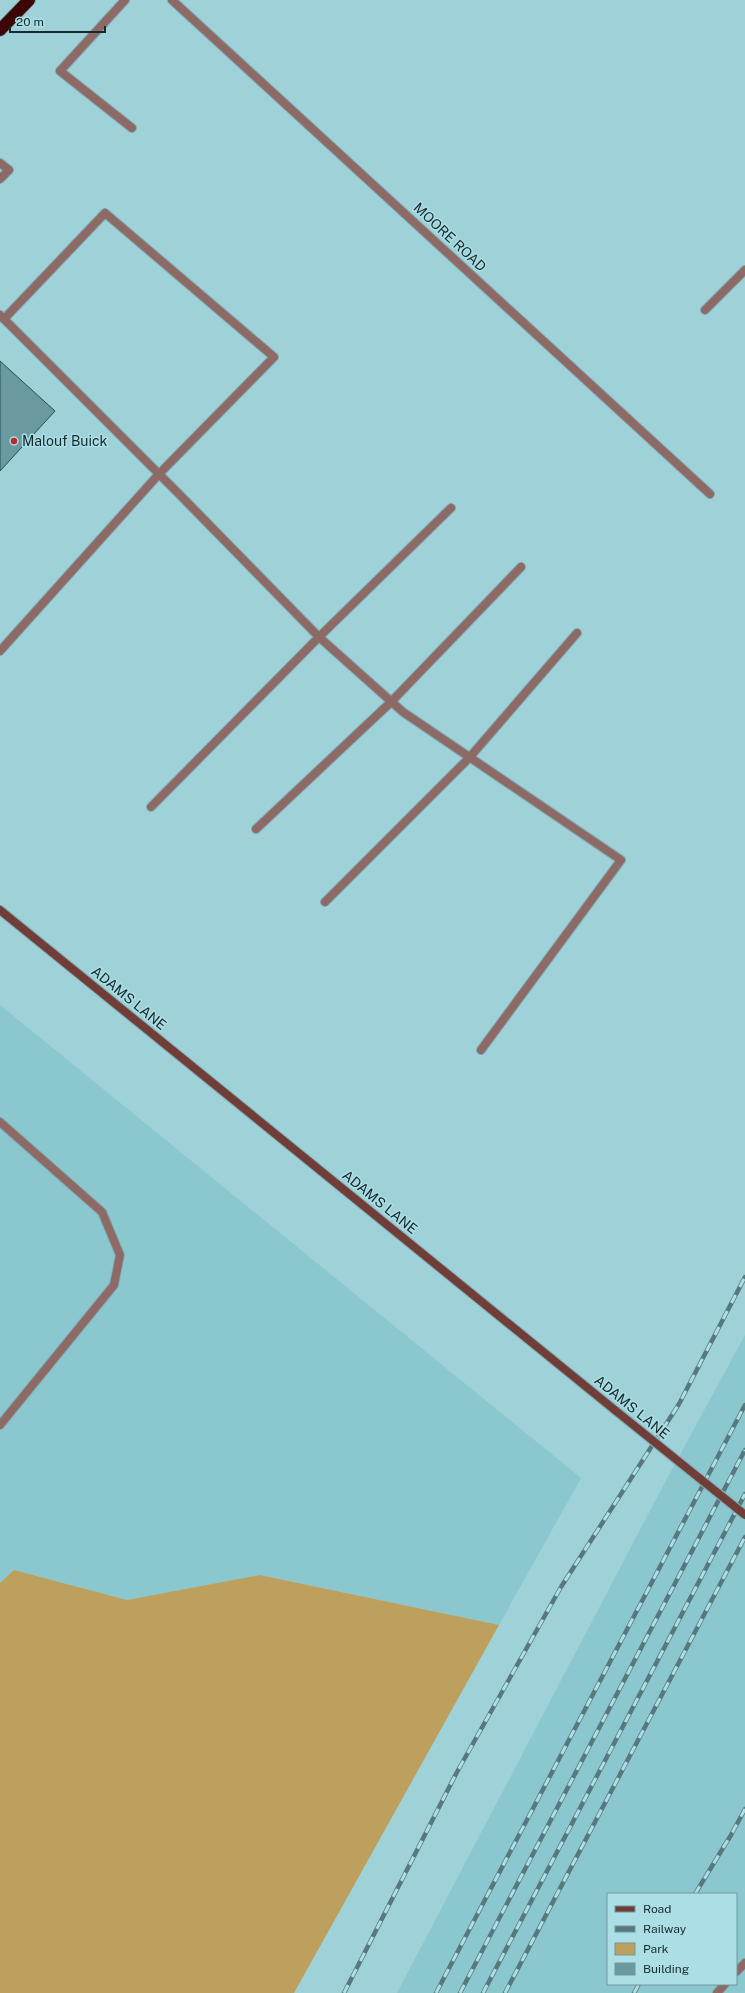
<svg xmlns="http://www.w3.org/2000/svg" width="745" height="1993" font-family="'Public Sans',sans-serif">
<rect width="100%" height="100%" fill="#9fd1d8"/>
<g fill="#8bc7ce" fill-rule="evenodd">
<path d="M0,1005L581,1478L499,1625L261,1575L127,1600L14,1570L0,1583Z"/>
<path d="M745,1335V1993H397L663,1486ZM608,1894H736V1984H608Z"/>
</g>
<path fill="#bda05d" d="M14,1570L127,1600L260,1575L499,1625L294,1993H0V1583Z"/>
<path fill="#6a9aa0" stroke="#215157" d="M0,361L55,411L0,471Z"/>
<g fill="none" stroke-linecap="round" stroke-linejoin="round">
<defs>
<g id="lane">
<path d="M125,0L60,71L132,128"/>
<path d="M0,163L9,170L0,179"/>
<path d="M0,315L180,495L319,637L403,712L621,860L481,1050"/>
<path d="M0,651L159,474L274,357L105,213L4,319"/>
<path d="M151,807L319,637L451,508"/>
<path d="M256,829L391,702L521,567"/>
<path d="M325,902L469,758L577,633"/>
<path d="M0,1122L102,1212L120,1255L114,1285L0,1425"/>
<path d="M736,1972L745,1963"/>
<path d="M717,1993L725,1984"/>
</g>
<g id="street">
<path d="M172,0L710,494"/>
<path d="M705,310L745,270"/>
</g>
<path id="secondary" d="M0,910L616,1411"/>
<path id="highway" d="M0,30L29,0"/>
</defs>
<use href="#lane" stroke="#81acb2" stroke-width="10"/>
<use href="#street" stroke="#81acb2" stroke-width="10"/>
<use href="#secondary" stroke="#81acb2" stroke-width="10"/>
<use href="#highway" stroke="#81acb2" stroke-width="14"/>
<use href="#lane" stroke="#8e6a66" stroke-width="8"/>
<use href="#street" stroke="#8e6a66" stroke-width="8"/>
<use href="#secondary" stroke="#703d39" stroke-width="8"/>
<use href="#highway" stroke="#3c0506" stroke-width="12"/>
<defs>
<g id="rail">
<path d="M695,1894L731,1835L745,1809"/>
<path d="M344,1993L457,1772L561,1587L679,1404L745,1277"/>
<path d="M436,1993L745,1405"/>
<path d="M460,1993L745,1450"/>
<path d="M483,1993L745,1494"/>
<path d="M505,1993L745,1537"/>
<path d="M634,1993L639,1984"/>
</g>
</defs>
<use href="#rail" stroke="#57797e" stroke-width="4.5"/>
<use href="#rail" stroke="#acdee5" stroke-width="3" stroke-dasharray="9" stroke-linecap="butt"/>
<defs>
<path id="secondary-bridge" d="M616,1411L745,1515"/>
</defs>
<use href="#secondary-bridge" stroke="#81acb2" stroke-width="10" stroke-linecap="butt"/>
<use href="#secondary-bridge" stroke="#703d39" stroke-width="8"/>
</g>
<circle fill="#ba2b2a" stroke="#acdee5" stroke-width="1.5" cx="14" cy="441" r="4"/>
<g text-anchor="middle" stroke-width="3" stroke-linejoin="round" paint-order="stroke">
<g font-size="14" fill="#162a2d" stroke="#acdee5">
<text transform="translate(450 237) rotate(43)" y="5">MOORE ROAD</text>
<text transform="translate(129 998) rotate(39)" y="5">ADAMS LANE</text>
<text transform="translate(380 1202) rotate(39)" y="5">ADAMS LANE</text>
<text transform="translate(632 1407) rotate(39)" y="5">ADAMS LANE</text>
</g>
<g font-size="14" fill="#162a2d" stroke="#acdee5" text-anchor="start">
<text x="22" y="446">Malouf Buick</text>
</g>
</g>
<rect x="607" y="1893" width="130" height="92" fill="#acdee5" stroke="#70969b"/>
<rect x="615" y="1906" width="20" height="6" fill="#703d39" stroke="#70969b"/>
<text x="643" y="1913" font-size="12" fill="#162a2d">Road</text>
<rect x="615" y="1926" width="20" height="6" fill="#57797e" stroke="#70969b"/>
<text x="643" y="1933" font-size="12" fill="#162a2d">Railway</text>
<rect x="615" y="1943" width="20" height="12" fill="#bda05d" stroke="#70969b"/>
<text x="643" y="1953" font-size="12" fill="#162a2d">Park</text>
<rect x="615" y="1963" width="20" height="12" fill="#6a9aa0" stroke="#70969b"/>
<text x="643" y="1973" font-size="12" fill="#162a2d">Building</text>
<path d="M10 26v6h95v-6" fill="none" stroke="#162a2d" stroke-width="2"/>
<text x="16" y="26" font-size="12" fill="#162a2d" stroke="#acdee5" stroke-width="3" paint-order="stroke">20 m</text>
</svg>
